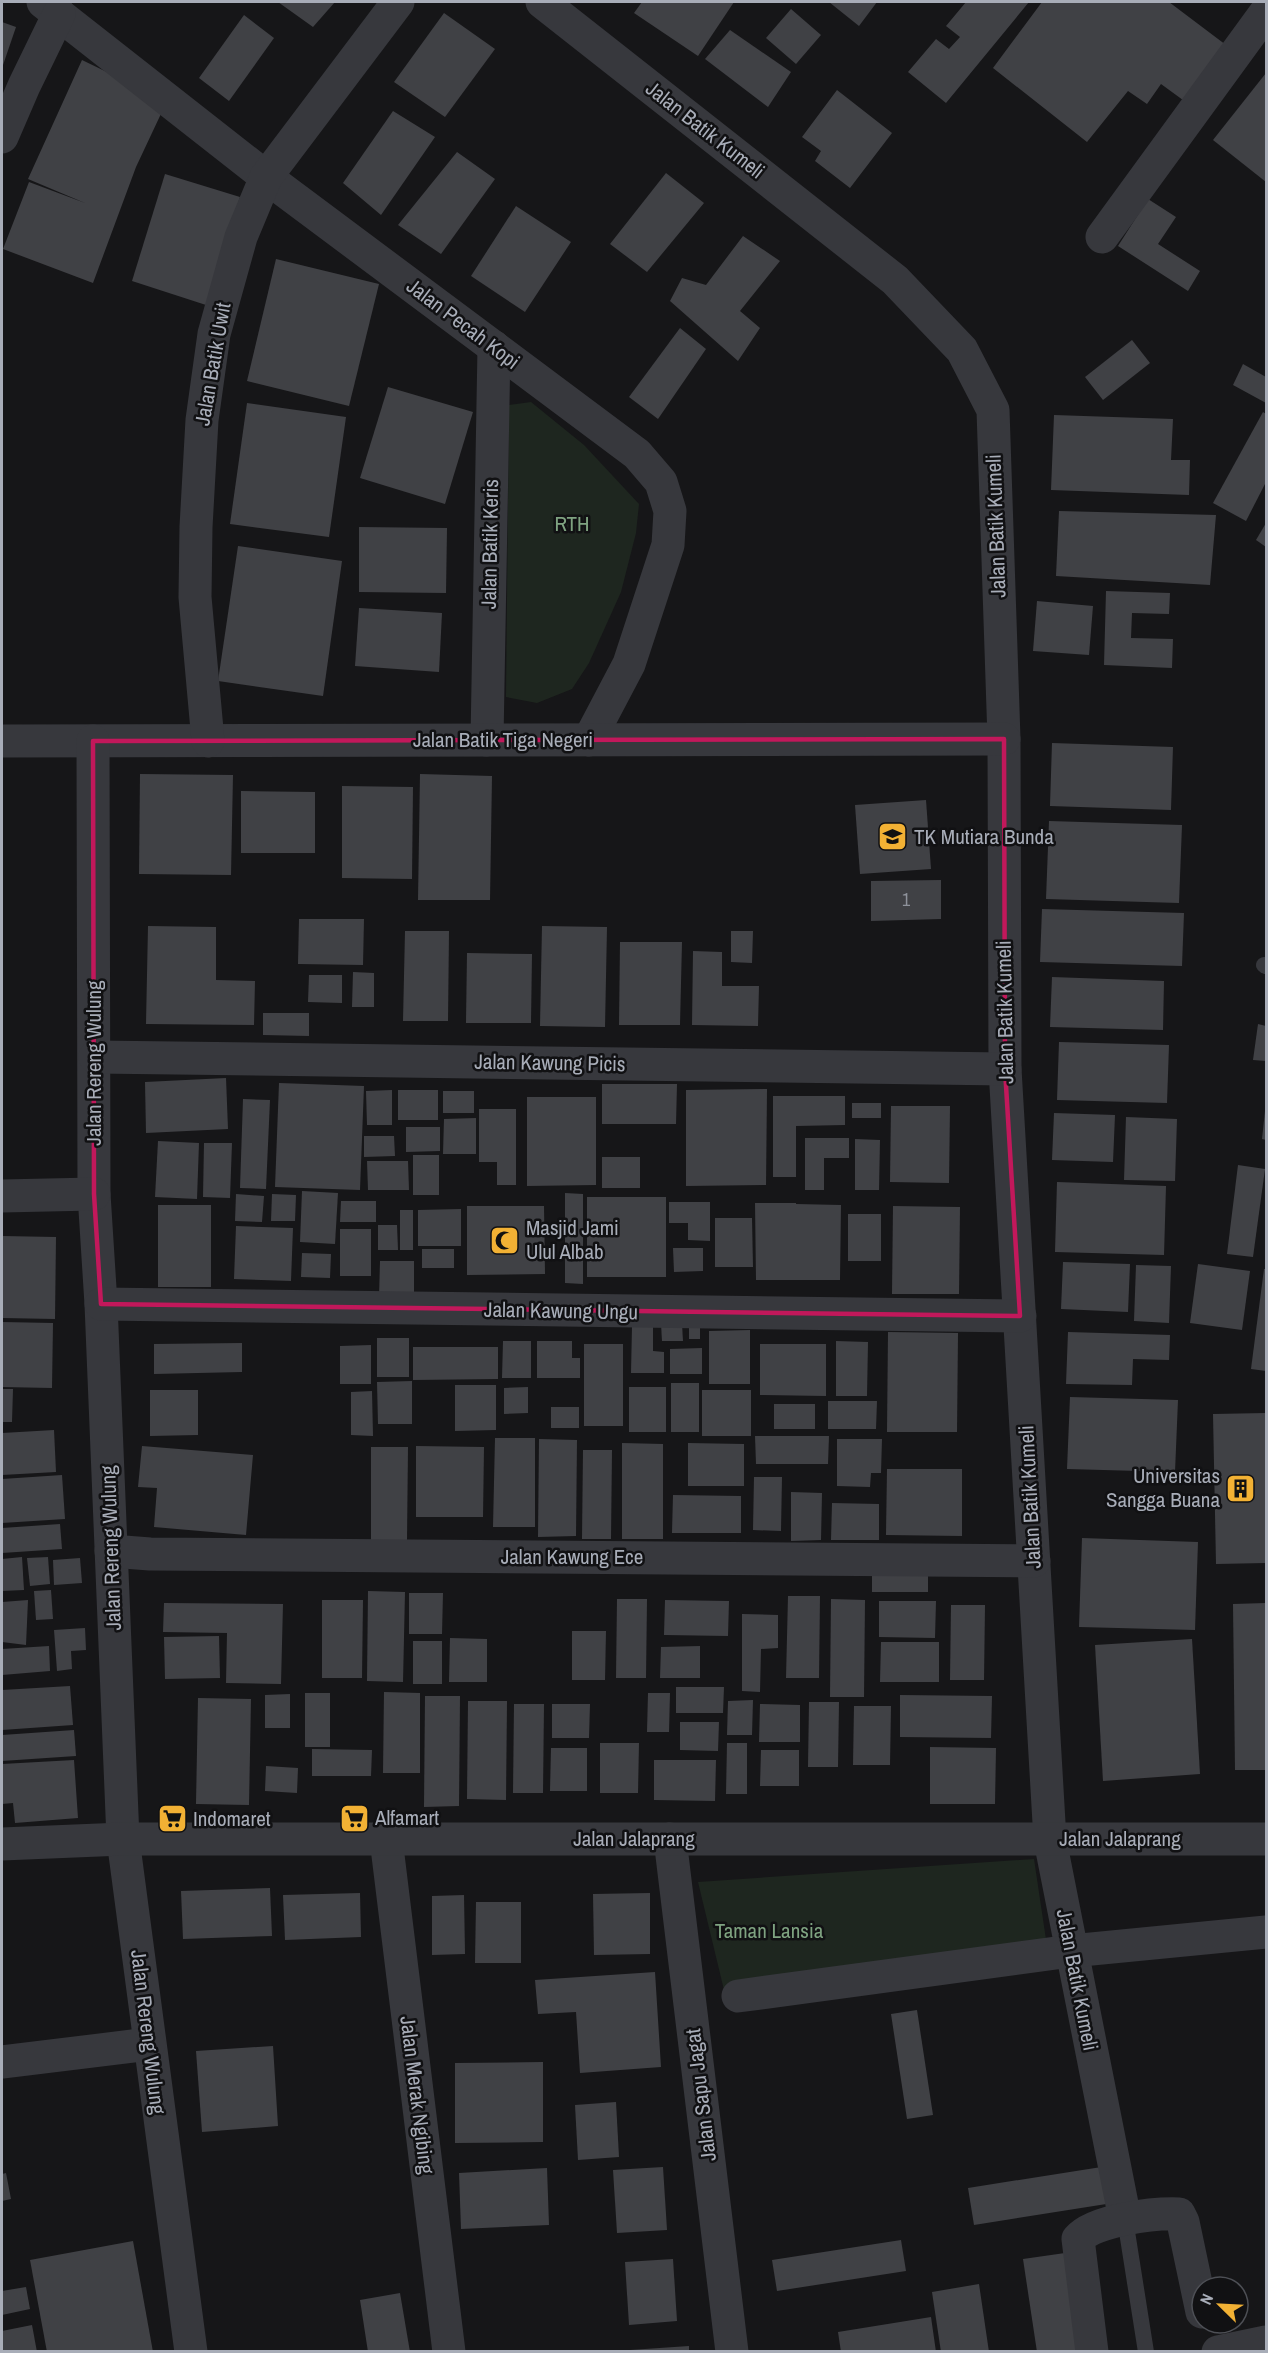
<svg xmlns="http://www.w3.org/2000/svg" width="1268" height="2353" font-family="'Archivo Narrow',sans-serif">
<rect width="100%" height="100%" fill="#161618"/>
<g fill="#1e261f">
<path d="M531,402L584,445L639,504L636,533L621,592L589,663L572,689L537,703L506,697L509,405Z"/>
<path d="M1034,1859L1048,1953L724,1990L698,1882Z"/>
</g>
<g fill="#404145">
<path d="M278,2H335L313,27Z"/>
<path d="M642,2H734L698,56L634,13Z"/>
<path d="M829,2H877L859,26Z"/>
<path d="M966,2H1029L946,103L908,72L936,39L949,49L960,37L946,26Z"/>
<path d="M1042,2H1169L1230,48L1187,103L1161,84L1147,104L1128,91L1087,142L993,68Z"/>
<path d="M791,9L821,35L796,64L766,38Z"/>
<path d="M444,13L495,49L445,117L394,82Z"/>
<path d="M244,15L274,38L229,101L199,78Z"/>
<path d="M2,22L16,27L2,68Z"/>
<path d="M730,30L791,72L768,107L705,59Z"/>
<path d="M82,60L167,101L136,167L93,283L3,249L29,182L85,203L28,179Z"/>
<path d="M1266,73V182L1213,140Z"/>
<path d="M837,90L892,133L850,188L815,161L821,151L802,137Z"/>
<path d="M393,111L435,137L381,215L343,183Z"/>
<path d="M457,152L495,179L441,254L398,225Z"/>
<path d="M666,173L704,203L647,272L610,244Z"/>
<path d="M165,174L240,197L206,305L132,281Z"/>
<path d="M1148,199L1176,217L1158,244L1200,271L1188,291L1118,246Z"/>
<path d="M516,206L571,242L525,312L471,276Z"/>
<path d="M743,236L780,261L740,311L760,328L738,361L670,301L682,278L706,285Z"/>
<path d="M276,259L379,284L349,406L247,381Z"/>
<path d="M680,328L706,349L658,419L629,397Z"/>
<path d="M1132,340L1150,363L1103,400L1085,377Z"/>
<path d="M1243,364L1266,377V403L1233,385Z"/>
<path d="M388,387L473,412L445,504L360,478Z"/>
<path d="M247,403L346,417L329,537L230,524Z"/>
<path d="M1263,412L1266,414V482L1246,521L1213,503Z"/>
<path d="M1054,415L1173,419L1171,460H1190L1189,495L1051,490Z"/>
<path d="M1059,511L1216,515L1210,585L1056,576Z"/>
<path d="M1266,523V547L1256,540Z"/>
<path d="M359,527L447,528L446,593L359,592Z"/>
<path d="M238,546L342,561L323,696L218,681Z"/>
<path d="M1106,591L1170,593L1169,614L1132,613L1131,638L1173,639L1172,668L1104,665Z"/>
<path d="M1037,601L1093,606L1089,655L1033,651Z"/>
<path d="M359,608L442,613L439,672L355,666Z"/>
<path d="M1052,743L1173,747L1171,810L1050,806Z"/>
<path d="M140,774L233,775L231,875L139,874Z"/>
<path d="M420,774L492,776L490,900H418Z"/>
<path d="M342,786L413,787L412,879L342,878Z"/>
<path d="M241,791L315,792V853H241Z"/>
<path d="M926,800L931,869L860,874L855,805Z"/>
<path d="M1049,821L1182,825L1179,903L1046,899Z"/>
<path d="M941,880V919L871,921V881Z"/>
<path d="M1042,909L1184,913L1182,966L1040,962Z"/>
<path d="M299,919H364L363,965L298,964Z"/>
<path d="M148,926L216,927V980L255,981L254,1025L146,1024Z"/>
<path d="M542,926L607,927L605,1027L540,1026Z"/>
<path d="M405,931H449L448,1021H403Z"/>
<path d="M731,931H753L752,963L731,962Z"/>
<path d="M620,942H682L680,1025H619Z"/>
<path d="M693,951L722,952V986H759L758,1026L692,1025Z"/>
<path d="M467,953L532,954L531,1023H466Z"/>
<path d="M353,972L374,973V1007H352Z"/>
<path d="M309,975H342V1003L308,1002Z"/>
<path d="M1052,977L1164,981L1163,1030L1050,1027Z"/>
<path d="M263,1013H309V1036L263,1035Z"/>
<path d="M1258,1024L1266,1026V1061L1253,1060Z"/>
<path d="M1059,1042L1169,1045L1167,1103L1057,1100Z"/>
<path d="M226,1078L228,1129L146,1133L145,1082Z"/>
<path d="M279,1083L364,1086L360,1190L275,1187Z"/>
<path d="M602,1084H677L676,1124H602Z"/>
<path d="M767,1089L766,1185L686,1186V1090Z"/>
<path d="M392,1090V1125H367L366,1091Z"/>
<rect x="398" y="1090" width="40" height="30"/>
<rect x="443" y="1091" width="31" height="22"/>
<path d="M773,1096H845V1125L796,1126V1177H773Z"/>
<path d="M527,1097H596V1185L527,1186Z"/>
<path d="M243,1099L270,1100L266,1189L240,1188Z"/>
<rect x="852" y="1103" width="29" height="15"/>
<path d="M891,1106H950L949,1183L890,1182Z"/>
<path d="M479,1109H516V1185H497V1162H479Z"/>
<path d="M1265,1111H1266V1140L1262,1139Z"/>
<path d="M1054,1113L1115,1115L1113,1162L1052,1160Z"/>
<path d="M1126,1117L1177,1119L1175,1181L1124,1180Z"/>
<path d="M476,1118V1154H443L444,1119Z"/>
<path d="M406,1127H440V1151L406,1152Z"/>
<path d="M364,1136H394L395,1156L364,1157Z"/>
<path d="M805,1138H849V1158H824V1190H805Z"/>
<path d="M855,1139L880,1140L879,1190H855Z"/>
<path d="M158,1141L199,1143L197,1199L155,1197Z"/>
<path d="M204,1143H232L230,1198L203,1197Z"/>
<rect x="413" y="1155" width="26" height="40"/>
<rect x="602" y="1157" width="38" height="31"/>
<path d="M367,1161H408L409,1190H368Z"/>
<path d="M1238,1165L1265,1169L1253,1257L1227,1254Z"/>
<path d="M1057,1182L1166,1186L1164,1255L1055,1252Z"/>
<path d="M302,1191L338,1193L335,1244L300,1242Z"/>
<path d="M565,1193L583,1194V1284L565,1283Z"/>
<path d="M236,1194L264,1196L262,1222L235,1221Z"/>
<path d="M272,1194L296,1195L295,1221H271Z"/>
<rect x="587" y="1197" width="79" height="80"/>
<path d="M341,1201H376V1222H340Z"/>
<path d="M669,1202H710V1241L688,1240V1223H669Z"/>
<path d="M755,1203H796V1213V1204L841,1205L840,1280H756Z"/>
<rect x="158" y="1205" width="53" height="82"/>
<path d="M467,1206H544L545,1274L467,1275Z"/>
<path d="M893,1206L960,1207L959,1294H892Z"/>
<path d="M461,1209V1246H418V1210Z"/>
<rect x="400" y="1210" width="13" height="40"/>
<rect x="848" y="1214" width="33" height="47"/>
<path d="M715,1218H752L753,1267H715Z"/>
<path d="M378,1225H397L398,1250H378Z"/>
<path d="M236,1226L293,1228L291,1281L234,1279Z"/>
<rect x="340" y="1229" width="31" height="47"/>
<path d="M2,1236L56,1237L55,1319L2,1318Z"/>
<path d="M673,1248H703V1271L674,1272Z"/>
<rect x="422" y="1249" width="32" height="19"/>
<path d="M302,1253L331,1254L330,1278L301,1277Z"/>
<path d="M380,1261H414V1297L379,1298Z"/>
<path d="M1063,1262L1130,1264L1128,1312L1061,1309Z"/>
<path d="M1198,1264L1250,1271L1242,1330L1190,1323Z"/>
<path d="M1136,1265L1171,1266L1169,1323L1134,1321Z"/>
<path d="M1264,1269H1266V1371L1251,1369Z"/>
<path d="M2,1322L53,1323L52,1388L2,1387Z"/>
<path d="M700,1323V1339H689V1324Z"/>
<path d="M661,1324H682L683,1341H662Z"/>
<path d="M653,1325V1351L664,1352V1373H631L632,1326Z"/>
<path d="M750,1330V1384H709V1331Z"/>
<path d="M888,1332L958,1333L957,1432H887Z"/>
<path d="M1068,1332L1170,1335L1169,1360L1133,1359L1132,1385L1066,1384Z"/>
<rect x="377" y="1338" width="32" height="39"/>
<path d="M503,1341H531V1378H502Z"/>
<path d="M537,1341H572V1358H580V1378H537Z"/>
<path d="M836,1341L868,1342L867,1396H836Z"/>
<path d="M242,1343V1372L154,1374V1344Z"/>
<rect x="584" y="1344" width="39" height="82"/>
<path d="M760,1344H826V1396L760,1395Z"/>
<path d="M371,1345V1384H340V1346Z"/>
<path d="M413,1347H498V1379L413,1380Z"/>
<path d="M702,1348V1374H670V1349Z"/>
<path d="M412,1381V1424H378L377,1382Z"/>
<rect x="671" y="1383" width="28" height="49"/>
<path d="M455,1385H496V1430L455,1431Z"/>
<path d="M528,1387V1413L504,1414V1388Z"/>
<rect x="629" y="1387" width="37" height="45"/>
<path d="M2,1389H13L12,1422H2Z"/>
<path d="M150,1390H198V1435L150,1436Z"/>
<rect x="702" y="1390" width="49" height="46"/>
<path d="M372,1391L373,1436L351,1435V1392Z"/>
<path d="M1070,1397L1178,1400L1175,1472L1067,1469Z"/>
<path d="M828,1401H877L876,1429H828Z"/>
<rect x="774" y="1404" width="41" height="25"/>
<rect x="551" y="1407" width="28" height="21"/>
<path d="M1266,1413V1563L1216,1564L1213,1414Z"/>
<path d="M54,1430L56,1472L2,1475V1433Z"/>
<path d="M755,1436H829L828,1464H756Z"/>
<path d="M495,1438H535V1527H493Z"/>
<path d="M539,1439L577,1440L576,1536L538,1537Z"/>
<path d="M837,1439H882L881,1473H871L870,1487L837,1486Z"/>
<path d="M622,1443L663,1444V1539H622Z"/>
<path d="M688,1443L744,1444V1486H688Z"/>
<path d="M142,1446L253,1455L246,1535L154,1527L157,1488L138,1487Z"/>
<path d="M416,1446L484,1447L483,1517H416Z"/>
<path d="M371,1447H408L407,1540H371Z"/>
<path d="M583,1450H612L611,1539H582Z"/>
<path d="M887,1469H962V1536L886,1535Z"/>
<path d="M62,1475L65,1519L2,1523V1479Z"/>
<path d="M754,1477H782L781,1531L753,1530Z"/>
<path d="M791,1492L822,1493L821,1540L791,1541Z"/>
<path d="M673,1495L741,1496V1533H672Z"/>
<path d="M832,1503L879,1504V1540H831Z"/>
<path d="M60,1524L62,1549L2,1553V1528Z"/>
<path d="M1082,1538L1198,1542L1195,1630L1079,1627Z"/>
<path d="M22,1557L24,1590L2,1591V1559Z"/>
<path d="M48,1557L50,1584L30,1586L27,1558Z"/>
<path d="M80,1558L82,1583L54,1585L53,1560Z"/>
<path d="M872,1567L928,1568V1592H872Z"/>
<path d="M51,1590L53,1619L36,1620L34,1591Z"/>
<path d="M368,1591L405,1592L403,1682L367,1681Z"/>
<path d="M409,1593H443L442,1634H409Z"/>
<path d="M788,1596H820L819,1678H786Z"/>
<path d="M617,1599H647L646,1678H616Z"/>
<path d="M831,1599L865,1600L864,1697H830Z"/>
<path d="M28,1600L26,1645L2,1642V1602Z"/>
<path d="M322,1600H363L362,1678H322Z"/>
<path d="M665,1600L729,1601L728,1636L664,1635Z"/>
<path d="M879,1601H936L935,1638L879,1637Z"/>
<path d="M164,1603L283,1604L281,1684L226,1683L227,1633L163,1632Z"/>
<path d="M1266,1603V1770H1235L1233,1604Z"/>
<path d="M951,1605H985L984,1680H950Z"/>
<path d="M742,1614L778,1615V1648L761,1649L760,1692L742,1691Z"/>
<path d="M85,1628L86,1650L71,1651L72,1669L57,1671L54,1630Z"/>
<path d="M572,1631H606L605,1680H572Z"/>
<path d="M219,1636L220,1678L165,1679L164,1637Z"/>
<path d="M450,1638L487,1639V1682H449Z"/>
<path d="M1192,1639L1200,1774L1103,1781L1095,1645Z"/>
<rect x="413" y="1641" width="29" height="43"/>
<path d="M881,1642H939V1682H880Z"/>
<path d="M49,1646L50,1671L2,1675V1649Z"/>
<path d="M700,1646V1678H660L661,1647Z"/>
<path d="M70,1686L73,1725L2,1730V1690Z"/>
<path d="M676,1687H724L723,1713H676Z"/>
<path d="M384,1692L420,1693V1773H383Z"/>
<rect x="305" y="1693" width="25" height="54"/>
<path d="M648,1693H670L669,1732H647Z"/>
<path d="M290,1694V1728H265V1695Z"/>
<path d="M900,1695L992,1696L991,1738L900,1737Z"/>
<path d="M425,1696H460L459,1806L424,1807Z"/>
<path d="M198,1698L251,1699L249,1805L196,1804Z"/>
<path d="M753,1700L752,1735H727L728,1701Z"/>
<path d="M468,1701H507L506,1800L467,1799Z"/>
<path d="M809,1702H839L838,1767H808Z"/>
<path d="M514,1704H544L543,1793H513Z"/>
<path d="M552,1704H590L589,1738H552Z"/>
<path d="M760,1704L800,1705V1742H759Z"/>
<path d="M854,1706H891L890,1765H853Z"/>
<path d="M680,1722H719L718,1751L680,1750Z"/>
<path d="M74,1730L76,1756L2,1761V1735Z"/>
<path d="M600,1743H639L638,1793H600Z"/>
<path d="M727,1743H747V1794H726Z"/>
<path d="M930,1747L996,1748L995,1804H930Z"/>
<path d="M551,1748H587V1791H550Z"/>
<path d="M312,1749L372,1750L371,1776H312Z"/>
<path d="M761,1750H799V1786H760Z"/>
<path d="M74,1760L78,1818L15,1823L13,1803L2,1804V1764Z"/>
<path d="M654,1760H716L715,1801L654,1800Z"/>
<path d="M266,1766L298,1768L297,1793L265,1791Z"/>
<path d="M270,1888L272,1936L183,1939L181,1891Z"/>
<path d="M360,1893L361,1937L285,1940L283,1895Z"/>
<path d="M650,1893V1954L594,1955L593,1894Z"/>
<path d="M464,1895L465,1954L432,1955V1896Z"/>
<path d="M476,1902H521V1963H475Z"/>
<path d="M655,1972L661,2067L580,2073L576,2012L538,2014L535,1980Z"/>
<path d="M917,2010L933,2115L907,2119L891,2014Z"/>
<path d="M273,2046L278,2126L202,2132L196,2051Z"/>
<path d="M543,2062V2142L455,2143V2063Z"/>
<path d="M616,2102L619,2157L578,2160L575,2105Z"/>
<path d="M1114,2165L1119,2202L974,2225L968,2188Z"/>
<path d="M663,2167L667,2230L617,2233L613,2170Z"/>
<path d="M547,2168L549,2225L461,2229L459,2173Z"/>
<path d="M6,2173L11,2199L2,2201V2174Z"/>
<path d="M901,2240L906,2271L777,2291L772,2260Z"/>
<path d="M133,2241L153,2352H47L30,2260Z"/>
<path d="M1072,2252L1087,2352H1037L1023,2259Z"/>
<path d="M673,2259L677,2321L629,2325L625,2262Z"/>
<path d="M979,2284L989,2352H941L932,2292Z"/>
<path d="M26,2287L30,2309L2,2315V2291Z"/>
<path d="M400,2293L410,2352H368L360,2300Z"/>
<path d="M931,2317L936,2352H841L838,2332Z"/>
<path d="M32,2325L37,2352H2V2331Z"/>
<path d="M689,2346V2352H630V2350Z"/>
</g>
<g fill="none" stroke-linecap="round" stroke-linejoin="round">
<g stroke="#37383d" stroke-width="16">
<path d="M1264,965L1266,966"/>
<path d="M1125,2219L1146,2352"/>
</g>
<g stroke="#37383d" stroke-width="33">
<path d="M43,2L266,177L637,454L661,482L670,511L668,545L629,664L589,740"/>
<path d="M542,2L895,280L962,350L993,410L1004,739L1005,1069L1050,1840L1125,2219"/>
<path d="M2,137L24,86L59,14"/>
<path d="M1102,237L1266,12"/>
<path d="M487,740L494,347"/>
<path d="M2,741L1004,739"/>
<path d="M93,741L94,1194L101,1304L123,1839L191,2352"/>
<path d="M208,741L195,597L196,527L202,420L214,334L241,237L266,177L398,2"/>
<path d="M95,1057L1005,1069"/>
<path d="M2,1196L94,1194"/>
<path d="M101,1304L1020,1316"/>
<path d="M111,1551L150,1554L1034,1561"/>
<path d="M386,1839L449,2352"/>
<path d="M670,1839L732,2352"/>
<path d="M2,1844L123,1839H1266"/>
<path d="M738,1996L1071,1951L1266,1932"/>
<path d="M2,2062L149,2044"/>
<path d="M1092,2352L1078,2239C1094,2220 1154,2213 1179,2214L1183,2222L1202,2312"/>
<path d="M1218,2352L1266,2342"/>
</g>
</g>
<path fill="none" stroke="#c2185b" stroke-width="4.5" stroke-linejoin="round" d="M1004,739L1005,1069L1020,1316L101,1304L94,1194L93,741Z"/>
<defs>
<symbol id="school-square" viewBox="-11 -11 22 22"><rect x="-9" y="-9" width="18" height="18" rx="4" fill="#f2b134" stroke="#111113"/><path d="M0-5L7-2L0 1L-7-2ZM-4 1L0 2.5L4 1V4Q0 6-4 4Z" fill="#111"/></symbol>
<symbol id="mosque-square" viewBox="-11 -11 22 22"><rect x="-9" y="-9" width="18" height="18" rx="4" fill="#f2b134" stroke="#111113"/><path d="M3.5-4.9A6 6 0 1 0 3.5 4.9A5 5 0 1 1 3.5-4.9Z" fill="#111"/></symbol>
<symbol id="building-square" viewBox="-11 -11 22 22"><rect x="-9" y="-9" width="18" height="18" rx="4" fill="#f2b134" stroke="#111113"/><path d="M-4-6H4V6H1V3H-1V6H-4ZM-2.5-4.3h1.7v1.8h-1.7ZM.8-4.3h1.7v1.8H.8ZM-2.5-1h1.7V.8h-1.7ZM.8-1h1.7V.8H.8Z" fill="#111"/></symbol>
<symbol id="supermarket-square" viewBox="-11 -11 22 22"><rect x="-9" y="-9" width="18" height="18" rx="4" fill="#f2b134" stroke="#111113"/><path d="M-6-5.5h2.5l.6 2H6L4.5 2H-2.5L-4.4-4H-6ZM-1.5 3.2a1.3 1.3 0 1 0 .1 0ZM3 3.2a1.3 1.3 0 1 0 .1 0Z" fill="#111"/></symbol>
</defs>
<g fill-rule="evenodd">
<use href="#school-square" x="876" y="820" width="33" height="33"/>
<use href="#mosque-square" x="488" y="1224" width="33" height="33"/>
<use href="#building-square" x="1224" y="1472" width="33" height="33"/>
<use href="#supermarket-square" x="338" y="1802" width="33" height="33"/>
<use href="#supermarket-square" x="156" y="1802" width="33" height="33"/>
</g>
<g text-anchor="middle" stroke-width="5" stroke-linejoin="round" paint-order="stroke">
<g font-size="18" fill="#8e929b">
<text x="906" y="906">1</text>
</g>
<g font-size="21" fill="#a8adb8" stroke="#111113">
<text transform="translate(705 130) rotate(38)" y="7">Jalan Batik Kumeli</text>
<text transform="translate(463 324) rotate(37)" y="7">Jalan Pecah Kopi</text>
<text transform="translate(213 364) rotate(-80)" y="7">Jalan Batik Uwit</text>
<text transform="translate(996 526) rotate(-92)" y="7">Jalan Batik Kumeli</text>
<text transform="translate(490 544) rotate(-89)" y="7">Jalan Batik Keris</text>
<text x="503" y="747">Jalan Batik Tiga Negeri</text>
<text transform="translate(1005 1012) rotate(-91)" y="7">Jalan Batik Kumeli</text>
<text transform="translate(94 1063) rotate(-90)" y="7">Jalan Rereng Wulung</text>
<text transform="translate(550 1063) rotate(1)" y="7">Jalan Kawung Picis</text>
<text transform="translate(561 1311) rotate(1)" y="7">Jalan Kawung Ungu</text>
<text transform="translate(1030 1497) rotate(-93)" y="7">Jalan Batik Kumeli</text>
<text transform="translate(111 1548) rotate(-92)" y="7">Jalan Rereng Wulung</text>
<text x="572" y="1564">Jalan Kawung Ece</text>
<text x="634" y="1846">Jalan Jalaprang</text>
<text x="1120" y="1846">Jalan Jalaprang</text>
<text transform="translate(1077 1980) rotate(79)" y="7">Jalan Batik Kumeli</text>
<text transform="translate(148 2032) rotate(83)" y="7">Jalan Rereng Wulung</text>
<text transform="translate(417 2095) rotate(83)" y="7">Jalan Merak Ngibing</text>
<text transform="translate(701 2095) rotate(-97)" y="7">Jalan Sapu Jagat</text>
</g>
<g font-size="21" fill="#7fa381" stroke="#111113">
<text x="572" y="531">RTH</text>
<text x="769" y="1938">Taman Lansia</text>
</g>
<g font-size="21" fill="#a8adb8" stroke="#111113" text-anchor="start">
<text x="914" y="844">TK Mutiara Bunda</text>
<text x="526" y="1235">Masjid Jami<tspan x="526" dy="24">Ulul Albab</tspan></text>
<text x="1220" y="1483" text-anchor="end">Universitas<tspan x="1220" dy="24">Sangga Buana</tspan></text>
<text x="375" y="1825">Alfamart</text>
<text x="193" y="1826">Indomaret</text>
</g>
</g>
<rect width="1268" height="2353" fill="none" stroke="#a8adb8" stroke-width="6"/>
<g transform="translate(1220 2305) rotate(294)"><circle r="28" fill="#111113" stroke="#4d4f55" stroke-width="1.5"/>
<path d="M0-4.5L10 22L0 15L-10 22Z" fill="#f2b134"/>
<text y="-9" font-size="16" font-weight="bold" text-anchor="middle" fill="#a8adb8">N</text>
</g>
</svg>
